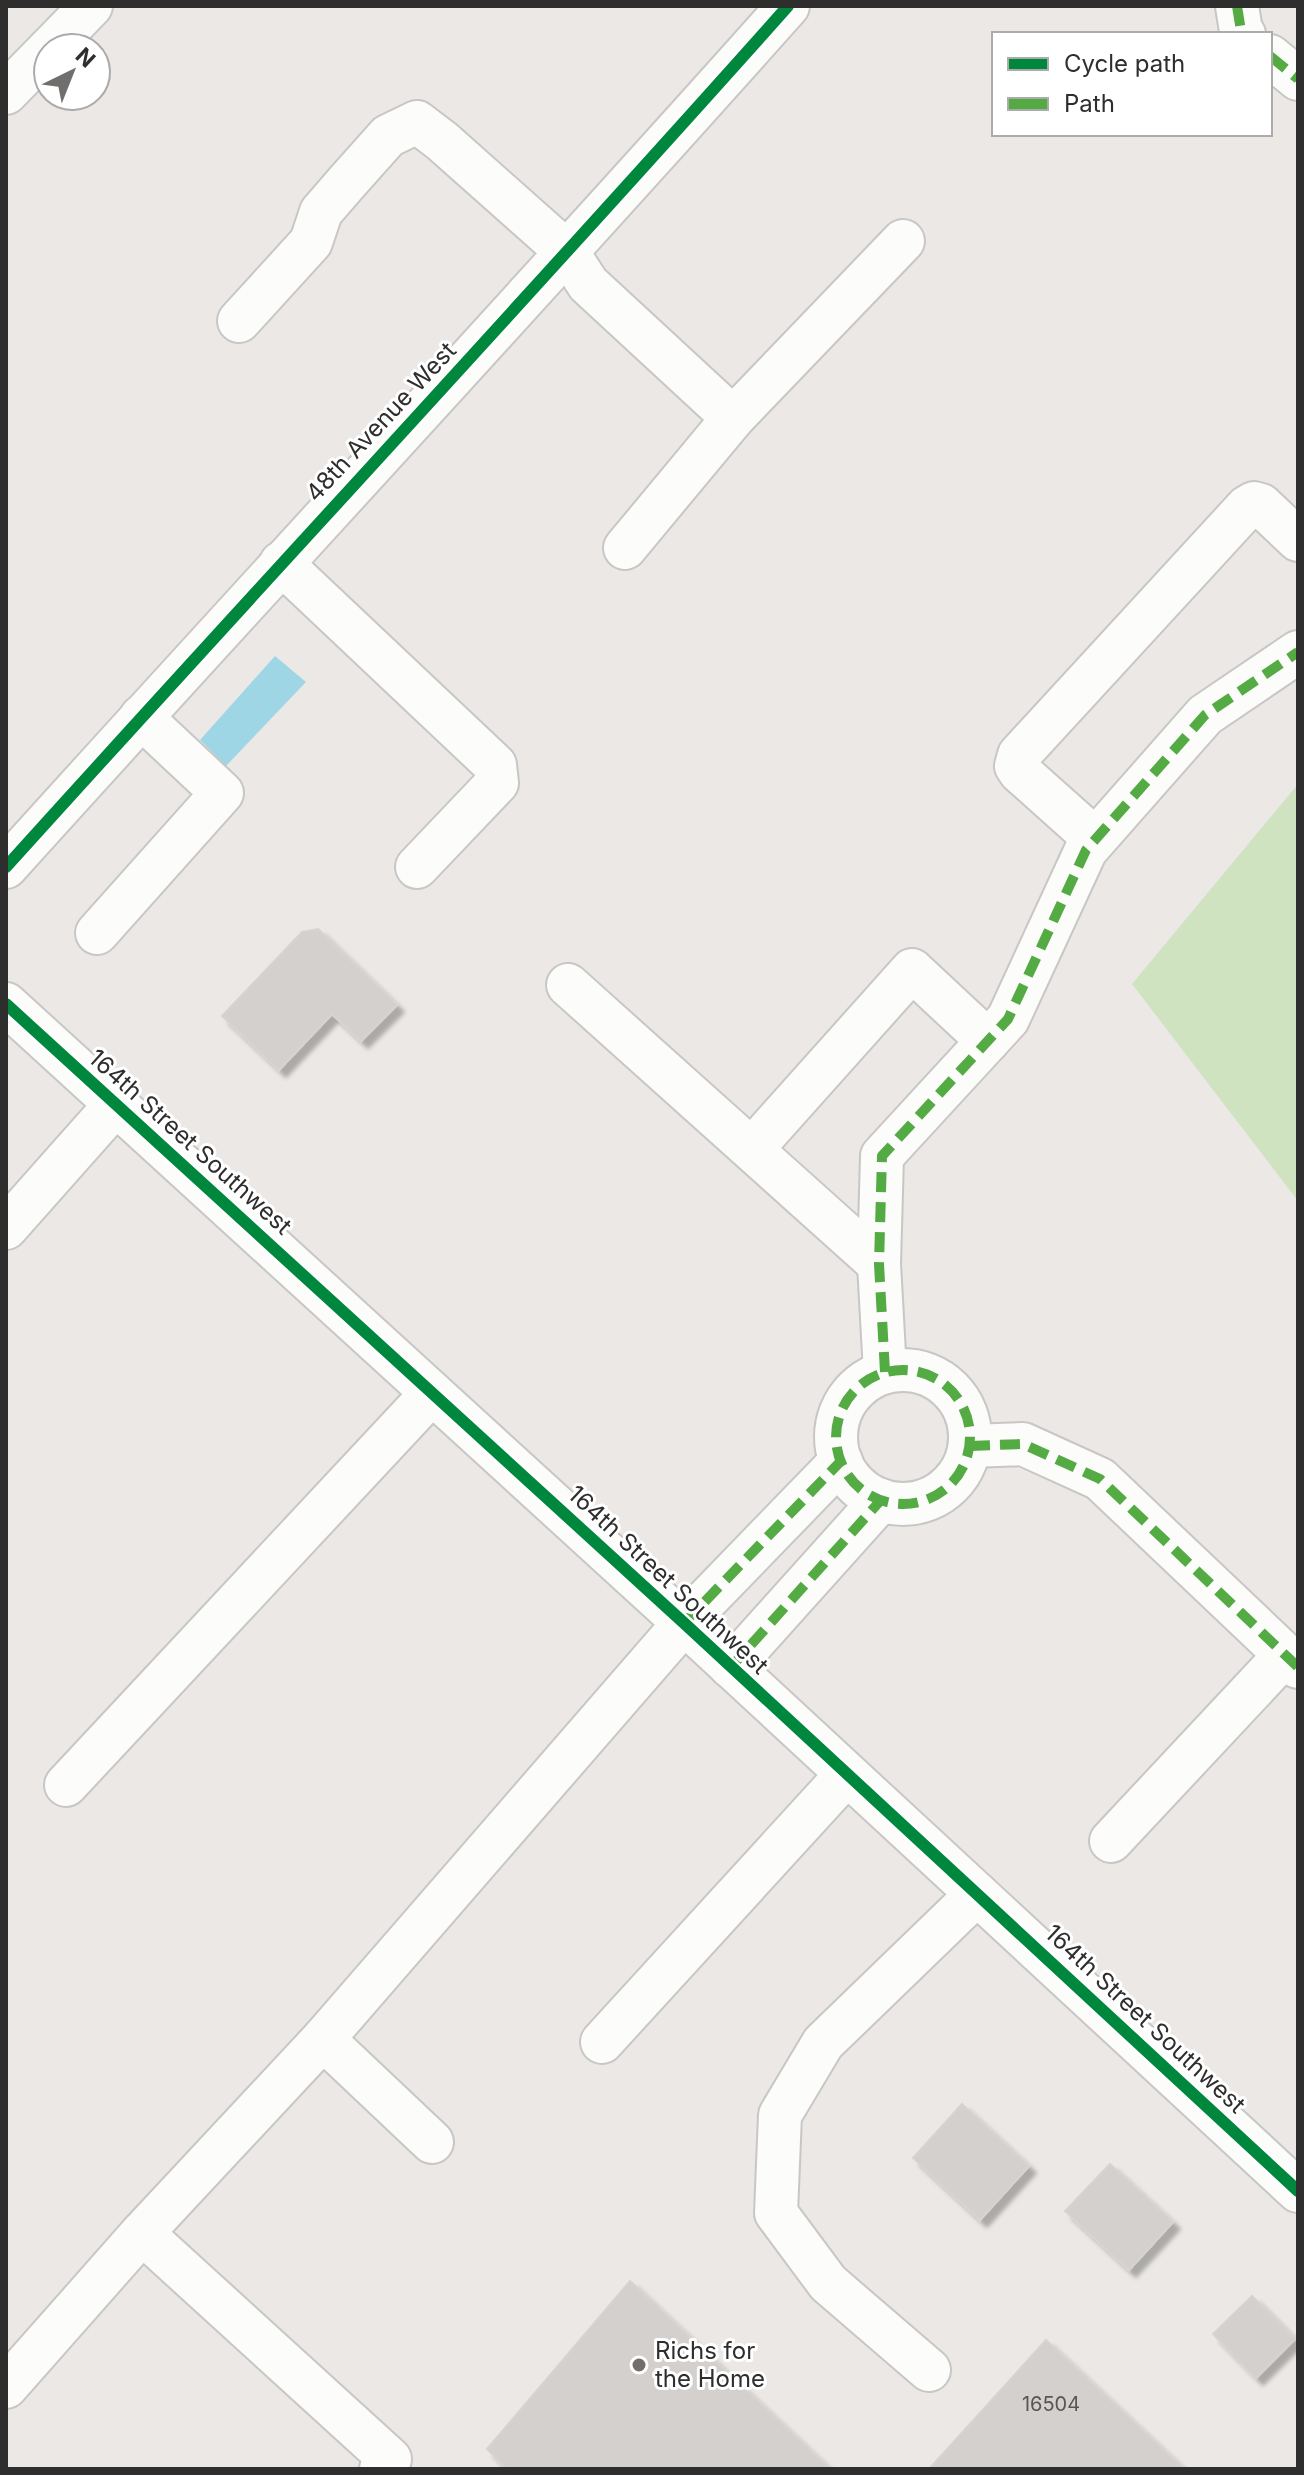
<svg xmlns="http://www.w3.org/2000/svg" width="1304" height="2475" font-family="Inter,sans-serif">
<defs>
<filter id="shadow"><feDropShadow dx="7" dy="7" stdDeviation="2" flood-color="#0004"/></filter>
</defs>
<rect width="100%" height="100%" fill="#ebe8e5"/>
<path fill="#d0e3c1" d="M1298,784V1201L1132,984Z"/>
<path fill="#9fd6e6" d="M275,656L306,682L226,766L200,740Z"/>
<g fill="#d3d0ce" stroke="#d6d4d1" stroke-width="2" filter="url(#shadow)">
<path d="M318,929L397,1005L361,1041L332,1014L279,1070L222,1016L302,932Z"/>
<path d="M962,2104L1029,2166L980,2220L913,2158Z"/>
<path d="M1110,2164L1173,2222L1129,2270L1065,2211Z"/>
<path d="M630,2281L830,2469H507L487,2449Z"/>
<path d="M1252,2296L1295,2339L1256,2378L1213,2334Z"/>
<path d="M1046,2340L1184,2469H929Z"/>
</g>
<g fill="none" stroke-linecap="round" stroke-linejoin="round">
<defs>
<g id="minor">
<path d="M1237,6L1241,31L1244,34"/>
<path d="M50,48L91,6"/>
<path d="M1270,56L1298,79"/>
<path d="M6,93L48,50"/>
<path d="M239,321L311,242L321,212L347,182L388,136L417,122L442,141L568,253L588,284L733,418"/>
<path d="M625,548L733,418L903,241"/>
<path d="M281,563L495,765L497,783L417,867"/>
<path d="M1095,839L1020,772L1016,766L1019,755L1247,507L1254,503L1261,505L1298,540"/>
<path d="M6,867C266,579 530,296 788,6"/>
<path d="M97,933L222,793L141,717"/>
<path d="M568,985L879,1264"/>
<path d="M6,1004L684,1623L1298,2191"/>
<path d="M752,1149L912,970L988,1041"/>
<path d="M6,1228L116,1104"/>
<circle cx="903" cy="1437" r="67"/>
<path d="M885,1372L879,1264L882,1156L1008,1019L1086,850L1205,715L1298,652"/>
<path d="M970,1446L1023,1444L1100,1479L1298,1667"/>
<path d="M731,1667L881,1500"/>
<path d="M66,1785L432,1393"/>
<path d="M1111,1841L1285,1655"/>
<path d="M323,2039L432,2142"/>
<path d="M602,2042L847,1774"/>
<path d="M142,2233L390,2459L381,2469"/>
<path d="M929,2370L828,2283L776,2213L780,2115L823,2043L977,1894"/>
<path d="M6,2387L142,2233L323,2039L684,1623L841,1461"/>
</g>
</defs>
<use href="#minor" stroke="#c8c6c7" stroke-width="46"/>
<use href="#minor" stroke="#fcfcfb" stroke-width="42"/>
<g stroke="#54ab44" stroke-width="10" stroke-dasharray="20 10" stroke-linecap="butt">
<path d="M1237,6L1241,31L1244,34"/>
<path d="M1270,56L1298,79"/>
<circle cx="903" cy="1437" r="67"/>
<path d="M885,1372L879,1264L882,1156L1008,1019L1086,850L1205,715L1298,652"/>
<path d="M970,1446L1023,1444L1100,1479L1298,1667"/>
<path d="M684,1623L841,1461"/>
<path d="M731,1667L881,1500"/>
</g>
<defs>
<g id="cycleway">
<path d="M6,867C266,579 530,296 788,6"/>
<path d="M6,1004L684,1623L1298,2191"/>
</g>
</defs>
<use href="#cycleway" stroke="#fff" stroke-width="17"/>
<use href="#cycleway" stroke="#00873e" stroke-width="12"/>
</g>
<circle fill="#706f6e" stroke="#fff" stroke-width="3" cx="639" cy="2365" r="8"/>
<g text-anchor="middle" stroke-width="6" stroke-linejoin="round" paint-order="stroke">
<g font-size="20" fill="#585757">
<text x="1051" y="2411">16504</text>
</g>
<g font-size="24" fill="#2e2e2e" stroke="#fff">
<text transform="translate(381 422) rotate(-47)" y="8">48th Avenue West</text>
<text transform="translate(190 1142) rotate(42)" y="8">164th Street Southwest</text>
<text transform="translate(668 1580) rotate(43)" y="8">164th Street Southwest</text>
<text transform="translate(1145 2019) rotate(43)" y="8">164th Street Southwest</text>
</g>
<g font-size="24" fill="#2e2e2e" stroke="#fff" text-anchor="start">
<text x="655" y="2359">Richs for<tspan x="655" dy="28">the Home</tspan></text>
</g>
</g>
<rect width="1304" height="2475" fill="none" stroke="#2e2e2e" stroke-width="16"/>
<rect x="992" y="32" width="280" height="104" fill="#ffffff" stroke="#ababab" stroke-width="2"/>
<rect x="1008" y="58" width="40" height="12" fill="#00873e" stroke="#ababab" stroke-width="2"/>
<text x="1064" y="72" font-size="24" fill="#2e2e2e">Cycle path</text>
<rect x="1008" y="98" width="40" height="12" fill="#54ab44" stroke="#ababab" stroke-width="2"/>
<text x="1064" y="112" font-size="24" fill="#2e2e2e">Path</text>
<g transform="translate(72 72) rotate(43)"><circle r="38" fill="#ffffff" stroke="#ababab" stroke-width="2"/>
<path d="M0-6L14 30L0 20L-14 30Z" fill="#706f6e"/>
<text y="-12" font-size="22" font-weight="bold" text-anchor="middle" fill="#2e2e2e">N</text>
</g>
</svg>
